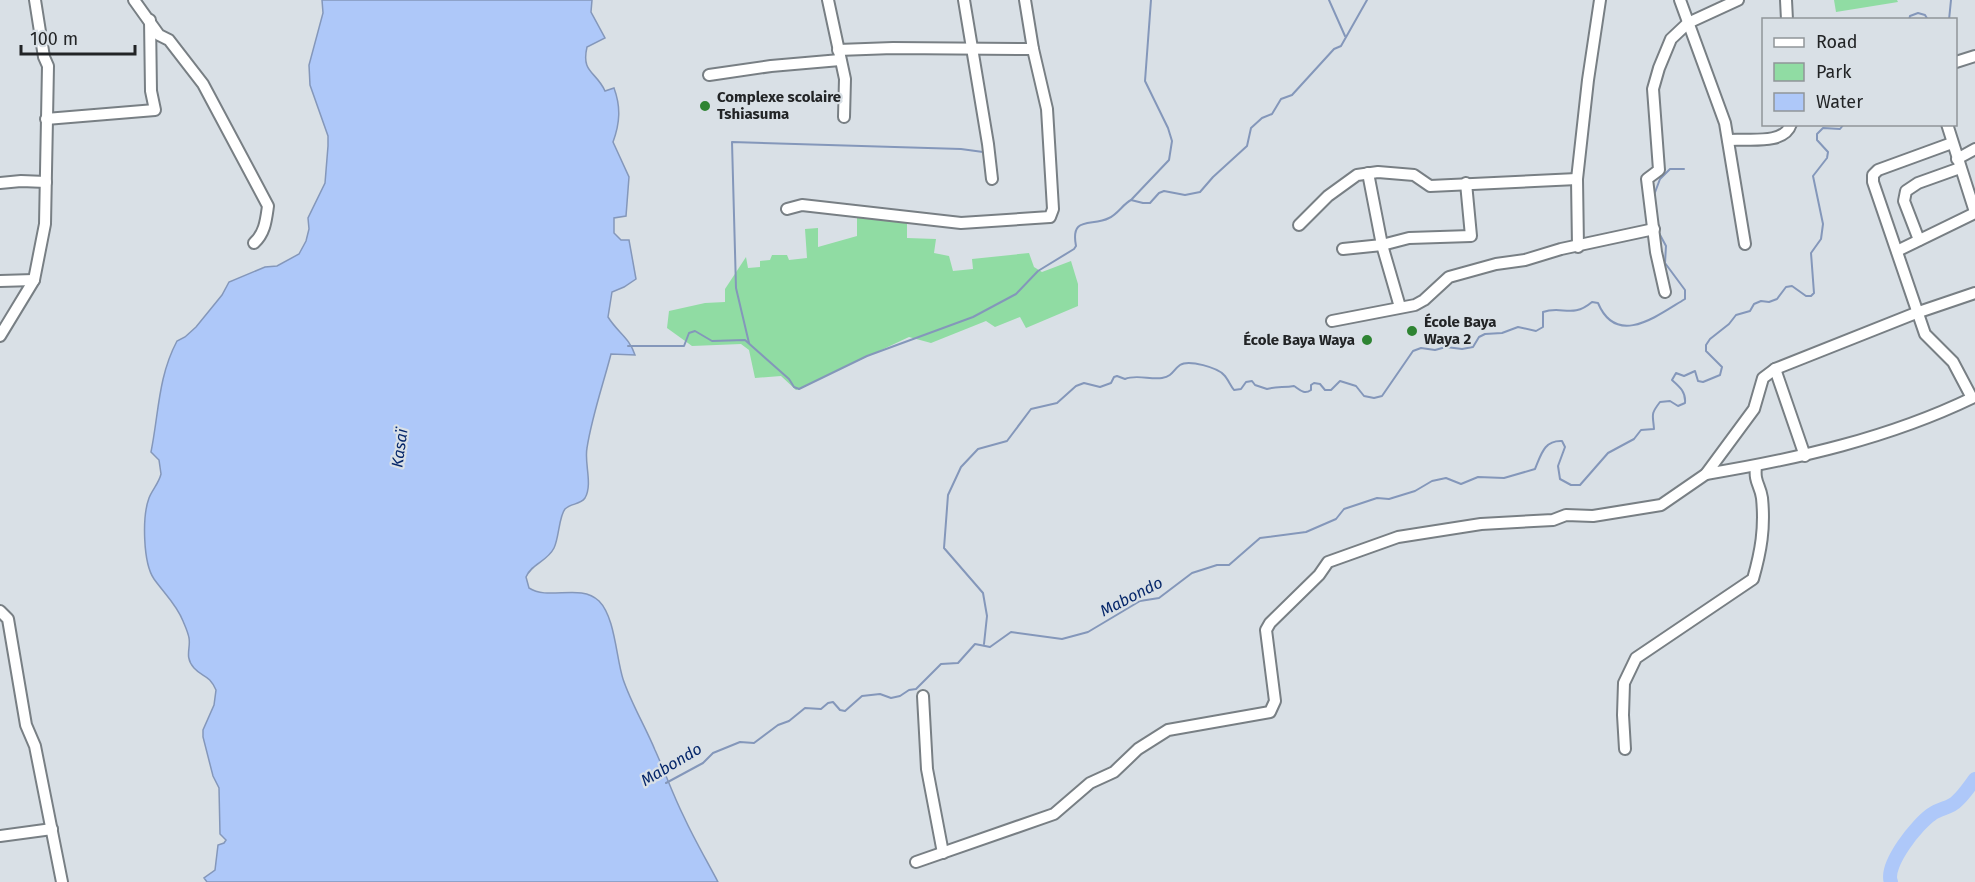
<svg xmlns="http://www.w3.org/2000/svg" width="1975" height="882" font-family="'Fira Sans',sans-serif">
<rect width="100%" height="100%" fill="#d9e0e6"/>
<g fill="#90dca3">
<path d="M1834,0H1897L1898,2L1836,12Z"/>
<path d="M857,214L907,220V238L936,239L934,253L949,256L953,271L973,269L972,259L1029,253L1034,267L1042,272L1071,261L1078,284V306L1026,328L1020,317L995,327L986,321L931,343L909,337L796,390L781,376L755,378L749,350L741,344L692,346L667,328L669,311L705,303L725,302V289L746,257L748,268L760,267V261L770,260L772,255H787L789,260L807,258L805,229L818,228V247L857,236Z"/>
</g>
<path fill="#aec8f9" stroke="#8497ba" stroke-width="1.5" d="M322,0H592L591,12L605,38L587,47C581,73 596,71 605,91L614,88C621,107 620,123 613,142L629,177L626,216L614,218V233L621,240H629L636,279L624,287L612,292L608,317C618,333 629,337 635,355L611,354C603,385 592,416 587,448C584,463 593,484 585,498C580,505 571,503 565,509C559,516 559,538 554,548C547,562 532,563 526,577L529,588C549,601 580,583 599,601C615,617 616,657 623,679C631,703 645,726 655,750C665,772 673,795 684,817C694,839 707,861 718,882H207L204,878L215,870L218,845L224,843L226,840L220,834L219,788L213,776L203,737V730L214,705L216,690C209,674 203,678 194,668C184,657 191,648 189,638C188,632 185,626 183,621C177,605 164,593 154,579C143,563 142,517 149,498C152,490 159,483 161,474L159,460L151,452C159,412 158,377 177,341L185,337L196,327L222,295L229,282L265,267L277,266L299,254L306,241L309,229L308,218L325,183L328,146V136L310,85L309,65L323,13Z"/>
<g fill="none" stroke-linecap="round" stroke-linejoin="round">
<g stroke="#8497ba" stroke-width="2">
<path d="M1329,0L1345,36"/>
<path d="M1909,20L1910,16L1918,13L1925,15L1928,20"/>
<path d="M1949,20L1951,0"/>
<path d="M1131,200L1169,160L1172,141L1168,128L1145,81L1151,0"/>
<path d="M749,343L736,288L732,142L961,149L983,152"/>
<path d="M628,346H684L689,333L695,331L712,341L745,340L789,379L794,387L799,389L867,356L973,317L1016,294L1038,271L1074,249L1076,246C1070,215 1092,227 1109,218C1118,214 1123,204 1131,200L1143,203H1150L1159,193L1164,191L1185,195L1200,192L1213,177L1247,146L1251,128L1262,118L1272,114L1281,99L1292,95L1334,49L1341,46L1367,0"/>
<path d="M984,644L987,616L983,593L944,548L948,495L961,467L978,449L1007,441L1031,409L1057,403L1076,386L1084,383L1100,387L1111,383L1114,377L1117,376L1125,379C1136,374 1151,380 1162,378C1173,376 1173,370 1180,365C1189,359 1218,368 1224,375C1228,379 1230,385 1234,390L1241,389L1246,382L1252,381L1255,385L1267,389C1277,386 1284,388 1294,386C1300,390 1304,395 1311,390V385L1314,383L1320,384L1325,390H1331L1340,381L1356,386L1364,396L1374,398L1382,396L1413,351L1421,348L1435,350L1446,347L1462,349L1473,347L1479,337L1485,334L1502,333L1518,327L1536,331L1543,327V312C1562,305 1572,319 1592,302L1598,303C1617,348 1658,315 1685,299V290L1665,263L1666,246L1659,233L1654,195L1660,179L1670,169H1684"/>
<path d="M666,783L703,763L713,753L740,742L754,743L778,725L789,721L805,708L821,709L828,703L833,702L840,710L845,711L862,696L880,694L891,698L900,696L909,690L916,689L941,664L958,663L975,644L990,647L1011,632L1062,639L1088,632L1140,601L1159,598L1192,573L1217,565H1229L1260,538L1306,532L1336,519L1344,509L1377,498L1389,499L1415,491L1432,481L1446,478L1461,484L1478,477L1504,478L1535,469C1541,455 1544,440 1562,441L1565,447L1558,466L1560,479L1571,485H1580L1608,453L1634,439L1641,430L1654,429C1653,414 1650,415 1660,402L1670,401L1678,406L1685,403C1686,392 1680,387 1672,380L1676,373L1684,376L1695,371L1698,381L1703,382L1720,375L1722,367L1706,351V345L1710,339L1729,324L1736,315L1750,311L1754,304L1761,301L1769,302L1777,299L1786,287L1792,286L1806,296H1811L1814,293L1811,253L1821,239L1823,224L1813,176L1827,158L1828,152L1817,140V134L1823,128L1840,129L1844,124"/>
</g>
<path stroke="#aec8f9" stroke-width="14" d="M1891,882C1884,865 1918,823 1932,814C1940,808 1951,808 1957,801C1964,795 1969,787 1975,779"/>
<defs>
<g id="minor">
<path d="M134,0L159,35L169,40L203,84L268,206C266,220 265,233 254,243"/>
<path d="M828,0L845,79L844,117"/>
<path d="M964,0L988,144L992,179"/>
<path d="M1680,0L1725,123L1745,244"/>
<path d="M1786,0L1787,20"/>
<path d="M838,50L893,48L1033,49"/>
<path d="M1956,62L1975,56"/>
<path d="M709,75L771,66L840,60"/>
<path d="M46,119L155,110L151,91L150,20"/>
<path d="M1947,124L1975,212"/>
<path d="M1728,140C1746,138 1784,146 1791,124"/>
<path d="M1957,159L1975,149"/>
<path d="M1368,173L1382,245L1400,307"/>
<path d="M0,183L21,181L46,182"/>
<path d="M787,209L802,205L961,223L1050,217L1053,209L1047,109L1033,49L1025,0"/>
<path d="M1299,225L1328,196L1357,175L1378,172L1414,175L1430,186L1577,179"/>
<path d="M1919,240L1904,201L1906,191L1918,183L1960,168"/>
<path d="M1578,247L1577,179L1588,80L1600,0"/>
<path d="M1343,249L1382,245L1409,238L1471,236L1466,183"/>
<path d="M1897,251L1975,213"/>
<path d="M0,281L34,280"/>
<path d="M1665,292L1656,252L1647,179L1659,170L1653,89L1659,68L1671,39L1688,23L1738,0"/>
<path d="M1332,321L1415,305L1424,300L1449,277L1496,264L1525,260L1561,249L1654,229"/>
<path d="M0,336L34,280L45,224L48,66L44,57L35,0"/>
<path d="M1775,369L1805,456"/>
<path d="M1706,474C1797,459 1889,438 1972,398L1953,362L1925,334L1873,182V175L1878,170L1952,143"/>
<path d="M0,611L8,619L26,725L35,746L62,882"/>
<path d="M923,696L927,769L943,853"/>
<path d="M1625,749L1623,715L1624,683L1636,658L1753,579C1761,551 1765,528 1762,498C1760,484 1754,483 1756,466"/>
<path d="M0,836L52,829"/>
<path d="M916,862L1054,814L1090,783L1114,772L1138,749L1168,730L1270,712L1275,701L1266,630L1270,623L1319,575L1328,562L1398,537L1481,524L1553,520L1566,515L1593,516L1661,505L1706,474L1754,409L1763,378L1775,369L1916,313L1975,293"/>
</g>
</defs>
<use href="#minor" stroke="#787f84" stroke-width="14"/>
<use href="#minor" stroke="#fff" stroke-width="10"/>
</g>
<g fill="#2e8432" stroke="#d9e0e6" stroke-width="2">
<circle cx="705" cy="106" r="6"/>
<circle cx="1412" cy="331" r="6"/>
<circle cx="1367" cy="340" r="6"/>
</g>
<g text-anchor="middle" stroke-width="4.5" stroke-linejoin="round" paint-order="stroke">
<g font-size="15" font-weight="bold" fill="#222426" stroke="#d9e0e6" text-anchor="start">
<text x="717" y="102">Complexe scolaire<tspan x="717" dy="17">Tshiasuma</tspan></text>
<text x="1424" y="327">École Baya<tspan x="1424" dy="17">Waya 2</tspan></text>
<text x="1355" y="345" text-anchor="end">École Baya Waya</text>
</g>
<g font-size="16" font-style="italic" fill="#06276a" stroke="#d9e0e6">
<text transform="translate(399 448) rotate(-82)" y="6">Kasaï</text>
<text transform="translate(1131 596) rotate(-27)" y="6">Mabondo</text>
<text transform="translate(671 764) rotate(-31)" y="6">Mabondo</text>
</g>
</g>
<rect x="1762" y="18" width="195" height="108" fill="#d9e0e6" stroke="#909599" stroke-width="1.5"/>
<rect x="1774" y="38" width="30" height="9" fill="#ffffff" stroke="#909599" stroke-width="1.5"/>
<text x="1816" y="48" font-size="18" fill="#222426">Road</text>
<rect x="1774" y="63" width="30" height="18" fill="#90dca3" stroke="#909599" stroke-width="1.5"/>
<text x="1816" y="78" font-size="18" fill="#222426">Park</text>
<rect x="1774" y="93" width="30" height="18" fill="#aec8f9" stroke="#909599" stroke-width="1.5"/>
<text x="1816" y="108" font-size="18" fill="#222426">Water</text>
<path d="M21 45v9h114v-9" fill="none" stroke="#222426" stroke-width="3"/>
<text x="30" y="45" font-size="18" fill="#222426" stroke="#d9e0e6" stroke-width="4.5" paint-order="stroke">100 m</text>
</svg>
